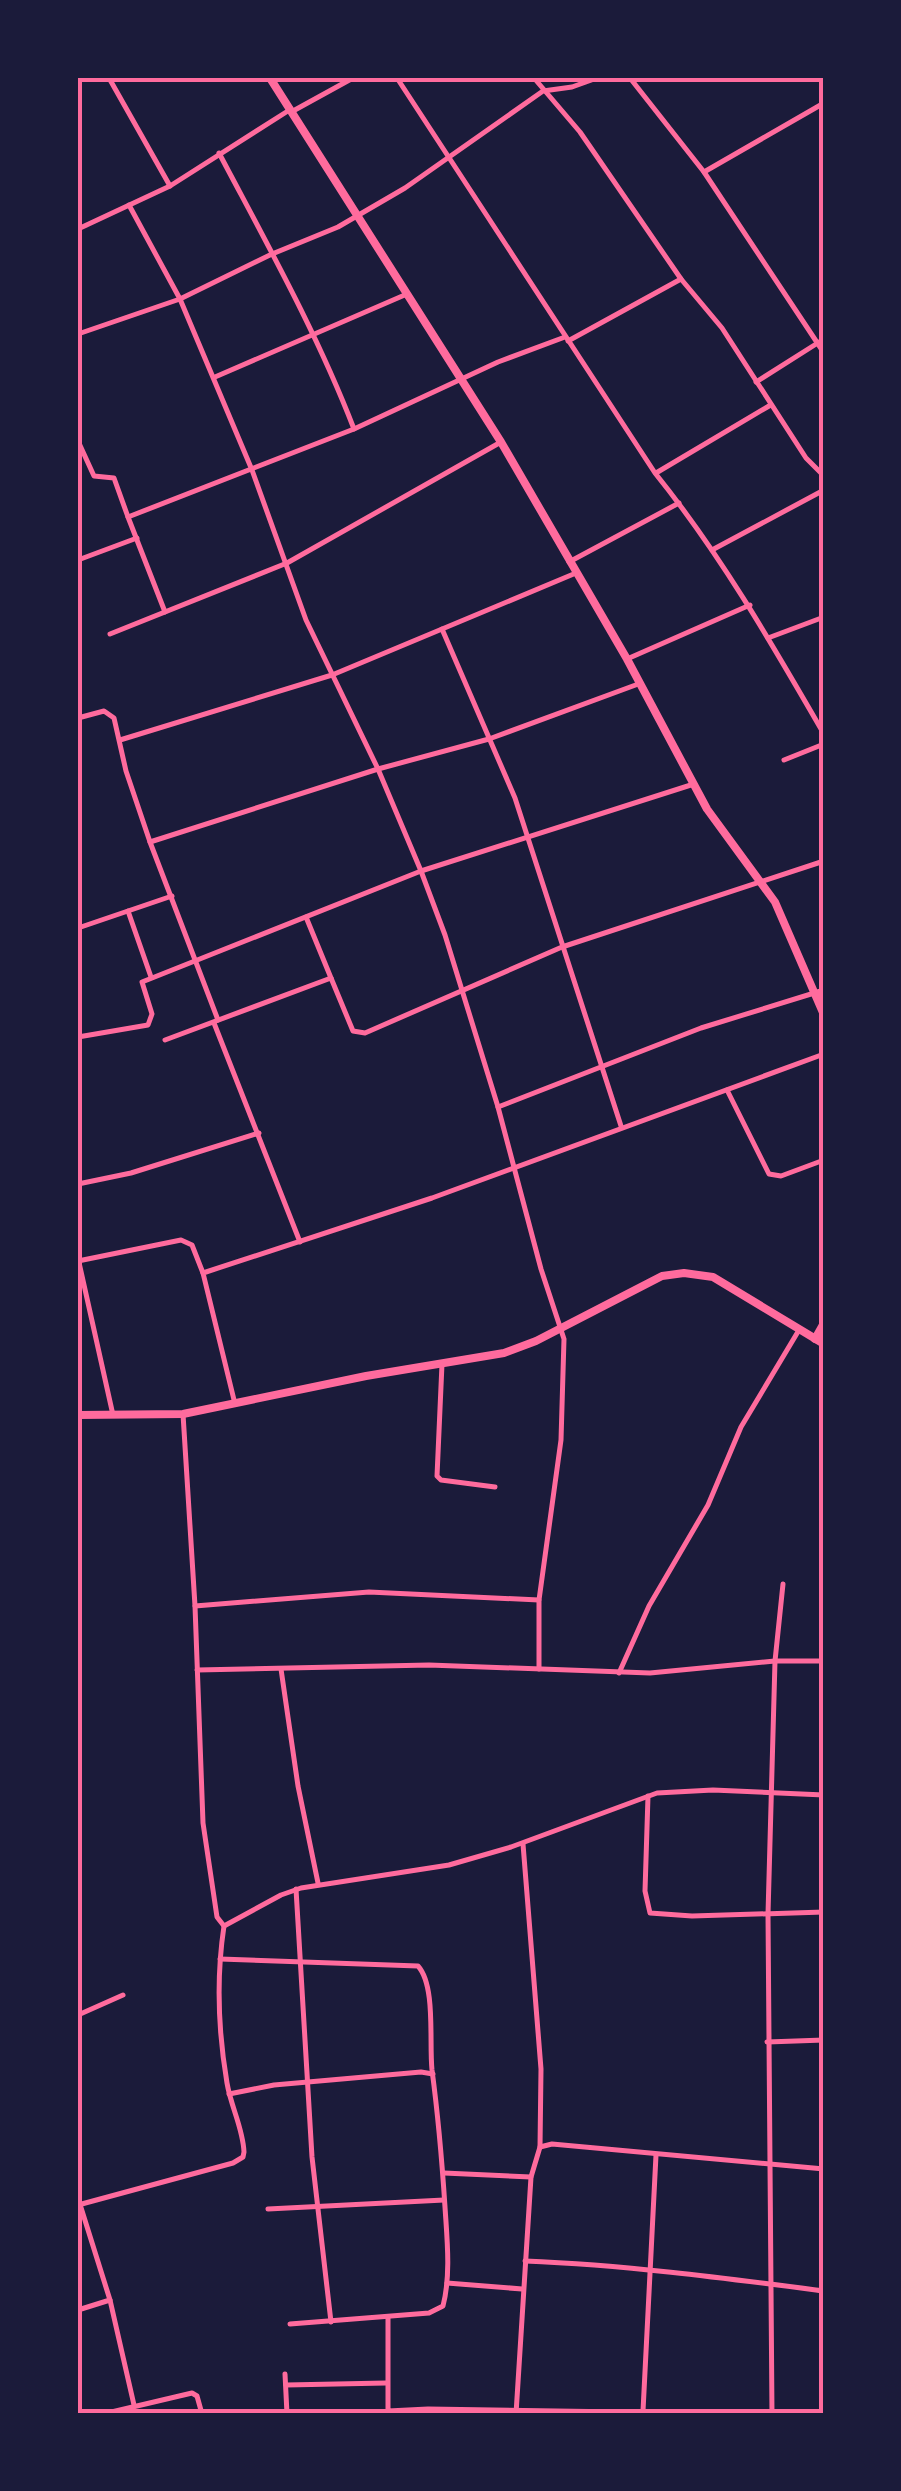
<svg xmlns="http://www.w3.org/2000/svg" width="901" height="2491" font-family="'Nunito Sans',sans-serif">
<rect width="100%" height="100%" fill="#1b1b3a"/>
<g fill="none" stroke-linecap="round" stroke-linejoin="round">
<g stroke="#ff6b9d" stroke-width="5">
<path d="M109,78L170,186"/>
<path d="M397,78L655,473C721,555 772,644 824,734"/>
<path d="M534,78L580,132L681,279L722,328L806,458L824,476"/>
<path d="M630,78L704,172L824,353"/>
<path d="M293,111L353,78"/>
<path d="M219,153C267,244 317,333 354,429"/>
<path d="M704,172L824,103"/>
<path d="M129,205L180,299L252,470L306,620L378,769L421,871L445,935L498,1107L541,1269L564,1339L561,1440L539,1600V1669"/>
<path d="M78,229L170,186L291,109"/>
<path d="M78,334L180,299L272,254L338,227L405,188L543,91L572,87L597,78"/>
<path d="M568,341L681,279"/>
<path d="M215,377L407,294"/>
<path d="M756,382L824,339"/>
<path d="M78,441L94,476L114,478L128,517"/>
<path d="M656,473L769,406"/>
<path d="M712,550L824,490"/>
<path d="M78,560L137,538"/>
<path d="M569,562L679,503"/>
<path d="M165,612L128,517L354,429L498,362L565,337"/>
<path d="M442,629L515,798L621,1126"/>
<path d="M110,634L287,563L501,442"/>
<path d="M768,638L824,617"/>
<path d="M627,659L750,605"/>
<path d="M78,718L104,711L114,718L126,771L150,842L218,1020"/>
<path d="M120,740L332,675L576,573"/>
<path d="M784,760L824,744"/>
<path d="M150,842L378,769L489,739L641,683"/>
<path d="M128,911L151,977"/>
<path d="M306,917L331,978"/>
<path d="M78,928L172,896"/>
<path d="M214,1023L300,1242"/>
<path d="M78,1037L148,1025L152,1014L142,982L421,871L694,784"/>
<path d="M165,1040L331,978L353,1031L365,1033L562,947L824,861"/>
<path d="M727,1090L769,1174L781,1176L824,1160"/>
<path d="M498,1107L701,1028L824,990"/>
<path d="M78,1184L131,1173L259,1133"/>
<path d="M78,1258L113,1415"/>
<path d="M78,1261L181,1240L192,1245L203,1273"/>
<path d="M442,1364L437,1476L441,1480L495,1487"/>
<path d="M235,1404L203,1273L432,1198L824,1054"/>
<path d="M195,1606L369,1592L539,1600"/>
<path d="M281,1669L298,1786L318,1883"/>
<path d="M197,1670L429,1665L650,1673L775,1661H824"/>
<path d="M619,1673L649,1606L708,1505L741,1427L799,1330"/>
<path d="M648,1796L645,1891L650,1913L692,1916L824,1912"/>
<path d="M296,1889L312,2157L331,2322"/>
<path d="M224,1926L281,1895L301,1888L449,1865L511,1847L657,1793L713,1790L824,1795"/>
<path d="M220,1959L418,1966C436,1986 429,2042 432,2070C438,2115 442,2161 445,2207C447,2239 451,2275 443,2306L429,2313L290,2324"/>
<path d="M78,2015L123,1995"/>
<path d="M767,2042L824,2040"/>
<path d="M229,2094L274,2085L421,2072L433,2074"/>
<path d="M540,2147L552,2144L824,2169"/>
<path d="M444,2173L531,2177"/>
<path d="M78,2198L110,2300L134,2405"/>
<path d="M78,2205L233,2163L243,2157L244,2152C243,2128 231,2107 227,2083C218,2030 216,1979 224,1926L217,1917L203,1823L195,1606L183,1414"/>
<path d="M268,2209L444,2200"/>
<path d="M525,2261C626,2265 724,2278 824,2291"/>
<path d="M447,2283L522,2289"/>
<path d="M78,2310L110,2300"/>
<path d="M388,2318V2411L428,2409L751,2414"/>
<path d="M285,2374L287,2414"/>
<path d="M286,2385L386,2383"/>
<path d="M643,2411L656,2155"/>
<path d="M103,2414L192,2393L197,2396L202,2414"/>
<path d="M516,2414L531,2177L540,2147L541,2069L523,1844"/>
<path d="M772,2414L768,1914L775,1661L783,1584"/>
</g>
<g stroke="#ff6b9d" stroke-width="8">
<path d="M270,78L501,442L627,659L707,809L775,902L824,1015"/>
<path d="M815,1339L824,1323"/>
<path d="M78,1415L183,1414L366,1376L504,1353L536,1341L662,1276L684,1273L713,1277L824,1344"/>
</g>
</g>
<rect width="901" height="2491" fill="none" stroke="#1b1b3a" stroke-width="160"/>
<rect x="80" y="80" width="741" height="2331" fill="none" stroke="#ff6b9d" stroke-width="4"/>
</svg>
